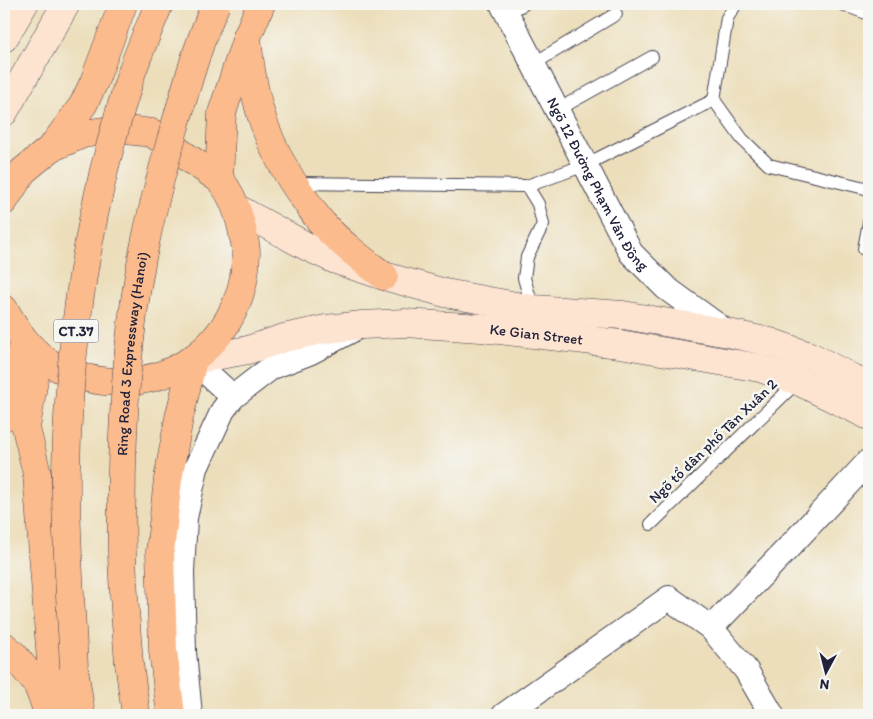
<svg xmlns="http://www.w3.org/2000/svg" width="873" height="719" font-family="Itim,sans-serif">
<rect width="100%" height="100%" fill="#f6f6f2"/>
<filter id="ink" filterUnits="userSpaceOnUse"><feTurbulence type="fractalNoise" baseFrequency=".02" numOctaves="2"/><feDisplacementMap in="SourceGraphic" scale="10" xChannelSelector="R" yChannelSelector="G"/><feConvolveMatrix kernelMatrix="1 2 1 2 8 2 1 2 1" color-interpolation-filters="sRGB"/></filter>
<filter id="wash" filterUnits="userSpaceOnUse"><feTurbulence type="fractalNoise" baseFrequency=".0096" numOctaves="4" result="noise"/><feDisplacementMap in="SourceGraphic" scale="20" xChannelSelector="R" yChannelSelector="G"/><feGaussianBlur stdDeviation="1.12" result="paint"/><feColorMatrix in="noise" values="0 0 0 0 0 0 0 0 0 0 0 0 0 0 0 0 0 1.4 0 .05"/><feComposite in="paint" operator="in"/></filter>
<g filter="url(#wash)">
<rect width="100%" height="100%" fill="#ecdeba"/>
</g>
<g filter="url(#ink)">
<g fill="none" stroke-linecap="round" stroke-linejoin="round">
<defs>
<g id="lane">
<path d="M842,4L869,14"/>
<path d="M507,13L524,4"/>
<path d="M533,64L616,14"/>
<path d="M714,100L727,18L736,4"/>
<path d="M557,110L652,57"/>
<path d="M295,183L527,186L585,165L714,100L742,139L769,165L869,189"/>
<path d="M527,186L538,204L543,224L527,257L524,278L533,309"/>
<path d="M864,249L869,222"/>
<path d="M651,524L798,381"/>
</g>
<g id="street">
<path id="s1" d="M502,4L631,253L666,288L728,333"/>
<path d="M193,360L233,397"/>
<path d="M711,628L790,546L869,461"/>
<path d="M190,715L184,652L182,571L185,518L196,468L223,410L233,397L272,367L311,352L358,327"/>
<path d="M504,715L669,598L711,628L746,670L772,715"/>
</g>
<g id="secondary">
<path d="M4,38L24,4"/>
<path d="M4,112L66,4"/>
<path d="M238,209L306,246L336,260L384,276L445,293L533,309L623,315L728,333L770,342L812,357L869,387"/>
<path id="s2" d="M193,360L248,350L284,338L326,329L362,325L405,323L481,328L620,344L760,368L798,381L869,416"/>
</g>
<g id="primary">
<path d="M247,37C253,102 266,146 305,200C311,208 316,217 323,224C341,244 363,260 384,276"/>
<path d="M52,147L83,105L94,82L123,4"/>
<path d="M219,179L222,113L247,37L261,4"/>
<path d="M4,201L23,171L51,148L83,134L117,129L152,133L219,179C232,193 238,211 242,229C243,236 246,244 246,252C246,354 143,413 53,365C31,353 16,330 4,309"/>
<path d="M4,417L25,341"/>
</g>
<g id="highway">
<path d="M38,354L26,428L37,474L55,715"/>
<path d="M4,646L14,655L37,684L48,712"/>
<path d="M129,663L136,715"/>
<path d="M74,668L81,715"/>
<path d="M171,715L163,651L160,552L168,479L179,418L193,360"/>
</g>
</defs>
<use href="#lane" stroke="#403e4e" stroke-width="14"/>
<use href="#street" stroke="#403e4e" stroke-width="26"/>
<use href="#secondary" stroke="#403e4e" stroke-width="29"/>
<use href="#primary" stroke="#403e4e" stroke-width="29"/>
<use href="#highway" stroke="#403e4e" stroke-width="29"/>
<use href="#lane" stroke="#fff" stroke-width="12"/>
<use href="#street" stroke="#fff" stroke-width="24"/>
<use href="#secondary" stroke="#fde4d1" stroke-width="28"/>
<use href="#primary" stroke="#fbbb8d" stroke-width="28"/>
<use href="#highway" stroke="#fbbb8d" stroke-width="28"/>
<defs>
<g id="highway-bridge">
<path id="s3" d="M129,663C126,626 123,589 122,553C120,457 124,353 142,258C151,213 162,170 175,126C187,85 198,43 216,4"/>
<path d="M74,668C71,602 65,535 66,468C69,338 89,206 129,81C137,55 149,29 159,4"/>
</g>
</defs>
<use href="#highway-bridge" stroke="#403e4e" stroke-width="29" stroke-linecap="butt"/>
<use href="#highway-bridge" stroke="#fbbb8d" stroke-width="28"/>
</g>
</g>
<g text-anchor="middle" stroke-width="5" stroke-linejoin="round" paint-order="stroke">
<rect fill="#f6f6f2" stroke="#626272" stroke-width="1" x="53.5" y="319.5" width="45" height="23" rx="4"/>
<g font-size="14" font-weight="bold" fill="#22223b">
<text x="76" y="336">CT.37</text>
</g>
<g font-size="15" fill="#22223b" stroke="#f6f6f2">
<text dy="5" stroke="none"><textPath href="#s1" startOffset="204">Ngõ 12 Đường Phạm Văn Đồng</textPath></text>
<text dy="5" stroke="none"><textPath href="#s2" startOffset="348">Ke Gian Street</textPath></text>
<text dy="5" stroke="none"><textPath href="#s3" startOffset="310">Ring Road 3 Expressway (Hanoi)</textPath></text>
<text transform="translate(713 441) rotate(-44)" y="5">Ngõ tổ dân phố Tân Xuân 2</text>
</g>
</g>
<rect width="873" height="719" fill="none" stroke="#f6f6f2" stroke-width="20"/>
<g transform="translate(826 672) rotate(187)" stroke="#f6f6f2" stroke-width="4" paint-order="stroke">
<path d="M0-4L9 19L0 12L-9 19Z" fill="#22223b"/>
<text y="-8" font-size="14" font-weight="bold" text-anchor="middle" fill="#22223b">N</text>
</g>
</svg>
